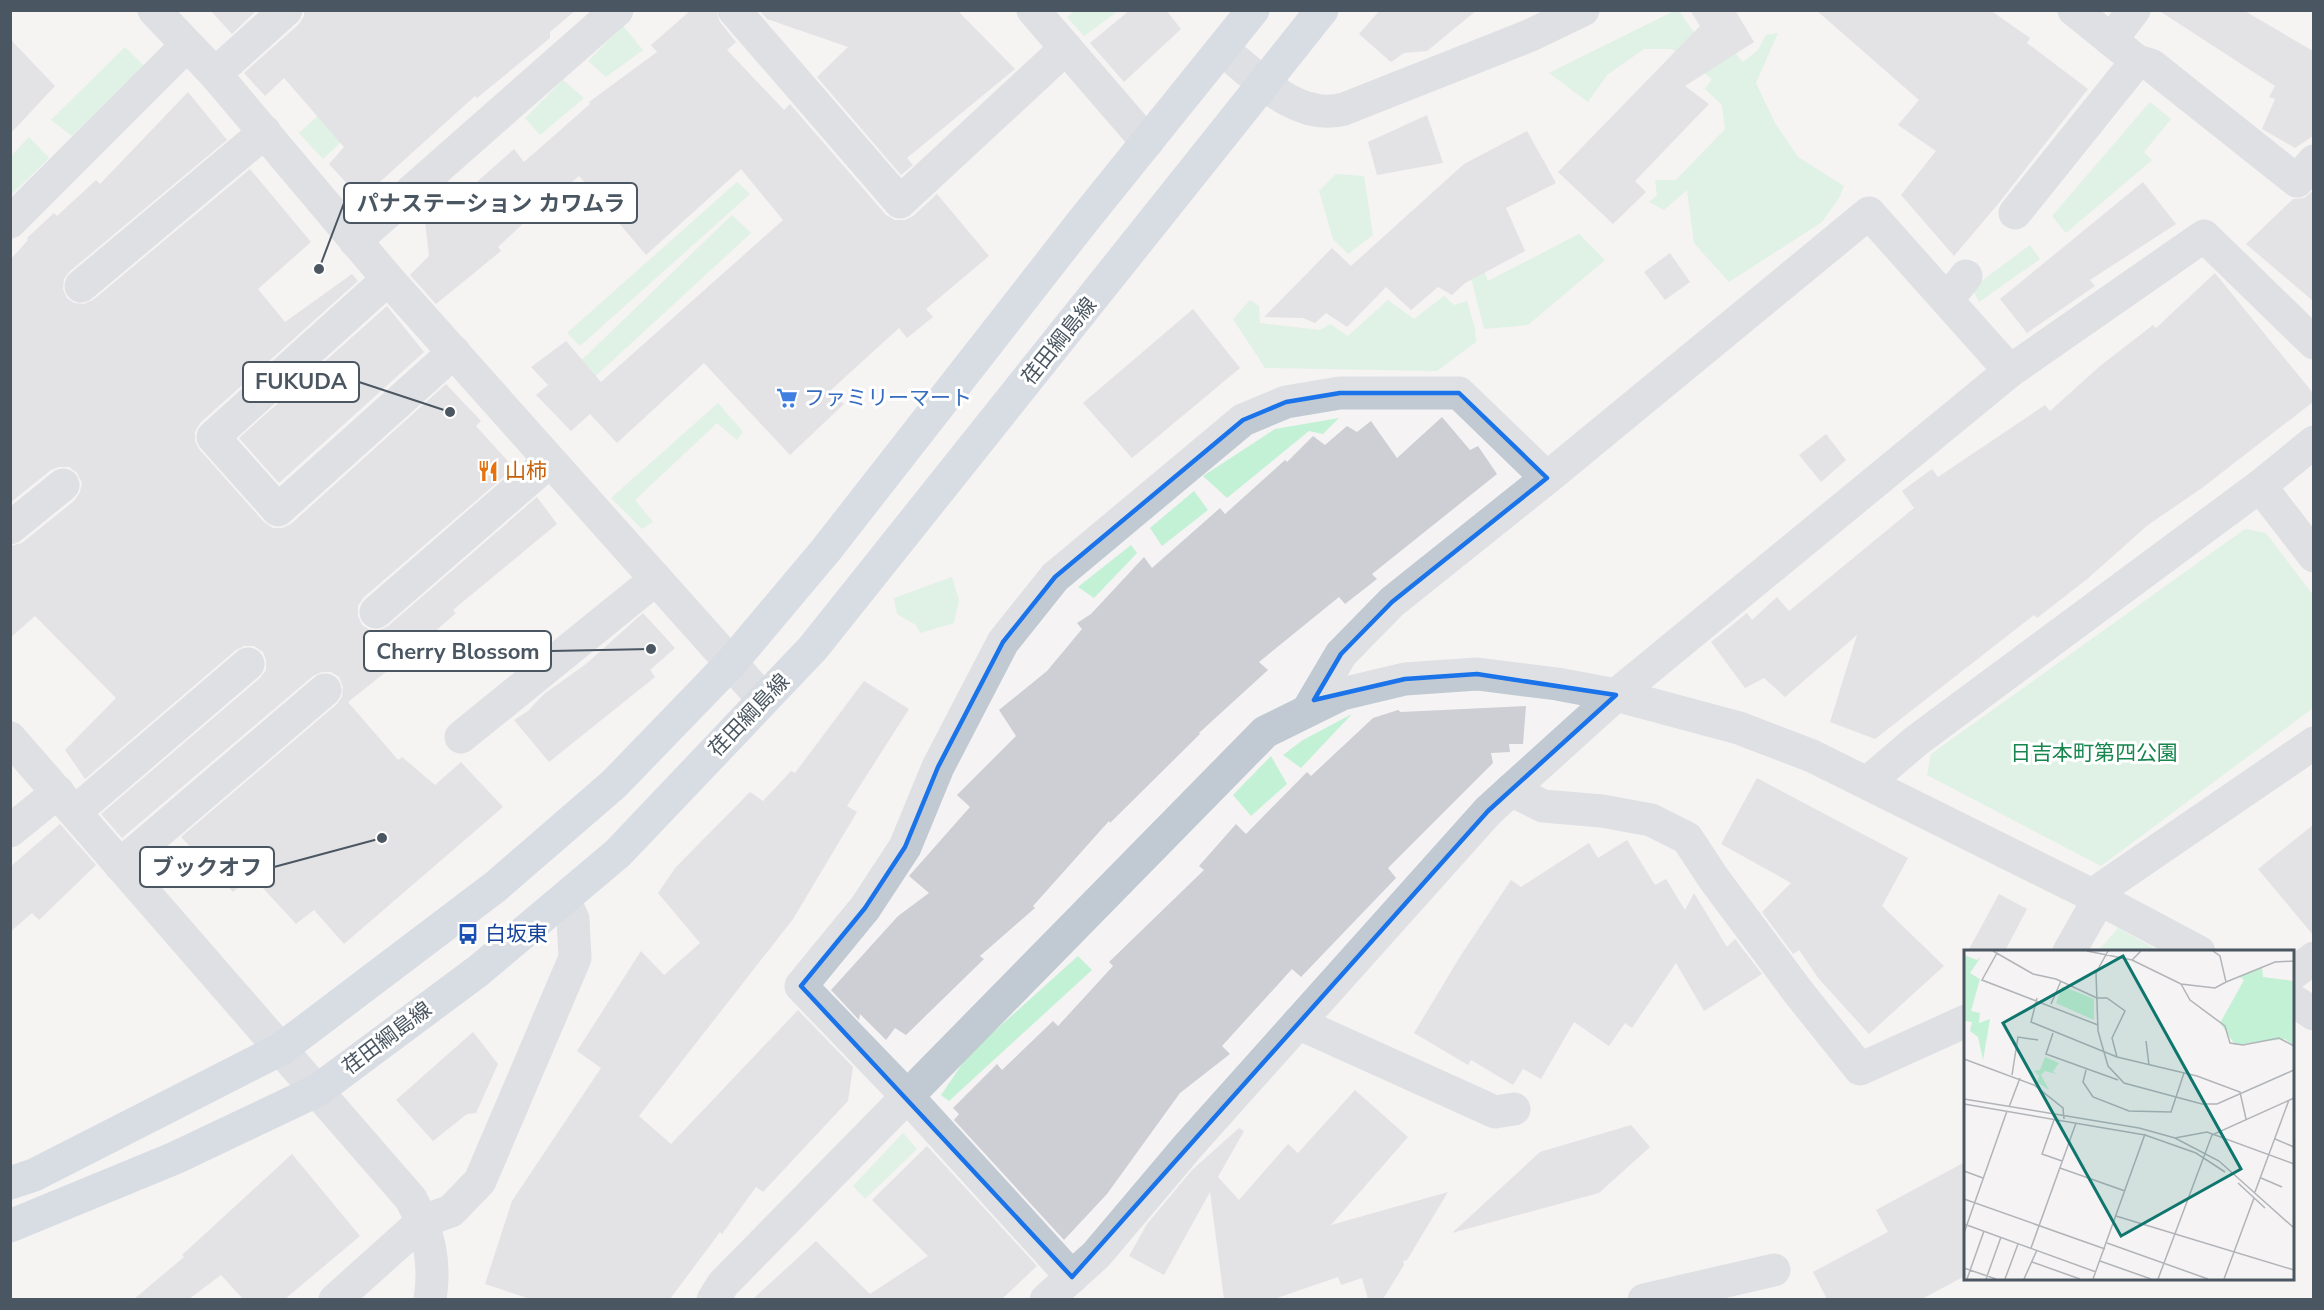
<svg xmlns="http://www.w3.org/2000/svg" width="2324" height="1310" font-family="'Nunito Sans','Noto Sans JP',sans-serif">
<rect width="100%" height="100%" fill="#f5f3f3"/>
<g fill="#c3f1d5">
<path d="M433,11L430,58L323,159L299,133Z"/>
<path d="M1075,11V10L1118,11L1084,36L1067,17Z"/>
<path d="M1674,11H1679L1712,58L1731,48L1743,62L1758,50L1766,35L1778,33L1756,83L1775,123L1798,157L1844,186L1839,198L1822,222L1729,282L1694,243L1687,190L1664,210L1649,202L1657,195L1655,180H1676L1725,129L1722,105L1705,89L1712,79L1672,49H1644L1607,75L1588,102L1549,73Z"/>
<path d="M623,26L643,50L606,77L588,61Z"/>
<path d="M125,47L144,66L72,136L51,120Z"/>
<path d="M563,80L584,98L540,135L525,118Z"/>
<path d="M2150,102L2171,119L2144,152L2152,160L2066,233L2052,216Z"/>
<path d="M29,137L49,158L11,195V156Z"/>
<path d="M1336,174L1364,176L1373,235L1348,254L1333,239L1319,191Z"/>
<path d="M737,182L750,194L580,346L567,333Z"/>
<path d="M732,215L751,233L575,395L558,379L587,355Z"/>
<path d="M1467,231L1488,281L1579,234L1605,260L1528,325L1484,329L1460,235Z"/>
<path d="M2030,245L2040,259L1979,302L1972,288Z"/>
<path d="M1444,296L1454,305L1467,301L1475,329L1476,342L1437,371L1265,368L1233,319L1250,300L1259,306L1260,323L1320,330L1330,324L1348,336L1388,300L1414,319Z"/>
<path d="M718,403L743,432L737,440L717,423L635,500L653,522L642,529L611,498Z"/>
<path d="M1339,418L1323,434L1309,431L1227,498L1203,476L1275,429Z"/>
<path d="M1194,491L1208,510L1162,546L1150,528Z"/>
<path d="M2245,529L2266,533L2313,595V708L2101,866L1927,775L1931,754Z"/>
<path d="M1131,545L1137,553L1094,598L1078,587Z"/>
<path d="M952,577L959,600L954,623L920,633L916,625L897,614L894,598Z"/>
<path d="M1352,714L1301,768L1283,755L1303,740Z"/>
<path d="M1271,756L1287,784L1251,816L1233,795Z"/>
<path d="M2118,928L2159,951H2098Z"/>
<path d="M1078,956L1092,970L949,1101L941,1095L969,1054Z"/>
<path d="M903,1133L917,1149L865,1199L853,1186Z"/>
</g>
<g fill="#cdcfd5">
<path d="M210,10H257L232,34Z"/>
<path d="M304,10H576L550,32V38L477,98L475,96L361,199L329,164L344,147L284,78L265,96L244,73L299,24L304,16Z"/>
<path d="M691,10H716L720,22L736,42L727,50L784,110L790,104L886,215L895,220H905L913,216L937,194L989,256L926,309L933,317L907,338L899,328L831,390L844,404L790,455L704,363L617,443L590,414L571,431L536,395L548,385L531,367L566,341L601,382L783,220L741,169L646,255L579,176L562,191L560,189L498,247L501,251L436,304L410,275L429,256L425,221L469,189L514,149L524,162L590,104L589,102L657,52L651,45Z"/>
<path d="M759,10H957L1015,69L907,158L913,165L901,175L817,77L848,47L767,19Z"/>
<path d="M1130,10H1166L1181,29L1124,82L1090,43Z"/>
<path d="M1380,10H1477L1427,51L1404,53L1391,62L1359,34Z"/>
<path d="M1690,10H1735L1754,42L1685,86L1709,104L1635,181L1646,192L1613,224L1558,172L1700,26Z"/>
<path d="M1816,10H1990L2030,38L2027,43L2088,89L1998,204L1954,256L1901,195L1936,151L1898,125L1919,100Z"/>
<path d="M2158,10H2243L2313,51V136L2295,148L2262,129L2275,99L2269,97L2275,86Z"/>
<path d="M10,39L55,86L10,134Z"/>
<path d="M188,92L227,140L69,272L64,279L63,289L67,298L74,303L84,304L93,300L250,169L311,242L258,289L285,322L352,274L358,281L200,423L195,432V441L199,449L264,522L273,528H282L291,524L446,384L481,421L476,426L514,468L363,598L358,606V616L362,625L370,630H380L388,626L537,497L557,524L453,610L456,613L416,648L348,702L398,760L402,757L435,785L461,762L503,807L344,944L314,910L296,924L252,876L233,892L181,837L337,704L342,697L343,687L339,677L331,672H322L313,676L122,838L101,814L260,678L266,670V660L263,652L254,646H244L236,650L85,779L65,750L116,698L35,616L10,638V546L22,543L75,500L80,492L82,483L77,473L69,467H59L51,470L10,503V260L28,240L27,238L54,213L57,216L96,180L100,184Z"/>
<path d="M1427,115L1443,163L1377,175L1368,142Z"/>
<path d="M1527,131L1556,183L1506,208L1525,251L1465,283L1452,295L1438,287L1411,310L1386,287L1347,327L1326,313L1315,323L1303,318L1264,317L1332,248L1351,266L1464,164Z"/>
<path d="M2143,182L2176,224L2090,280L2095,286L2027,333L2000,299Z"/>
<path d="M2313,191V301L2246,244L2293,199L2304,198Z"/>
<path d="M1670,253L1690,282L1665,300L1644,272Z"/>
<path d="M2215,273L2313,393V402L2202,488L2148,525L2086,580L2037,618L2034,615L1875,739L1830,722L1857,635L1785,697L1764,678L1745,688L1711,642L1747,613L1752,620L1777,597L1789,611L1914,508L1902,491L1932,469L1938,477L2045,405L2050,411L2100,366L2153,325L2156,328Z"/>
<path d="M387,306L424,352L279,483L239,438Z"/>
<path d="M1193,309L1240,368L1132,458L1083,403Z"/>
<path d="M1442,417L1470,450L1478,446L1497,474L1372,574L1377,579L1345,604L1339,597L1259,662L1268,670L1199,733L1200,734L1110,823L1109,821L1033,906L1035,908L980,956L984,959L906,1035L895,1028L886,1040L860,1014L859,1020L831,990L898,916L929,893L909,876L970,807L957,795L1016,736L999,710L1047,671L1082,629L1077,623L1091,614L1144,557L1152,568L1220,508L1225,514L1285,460L1287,462L1313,436L1325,445L1347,426L1357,432L1371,421L1397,458Z"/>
<path d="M1826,434L1846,460L1821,482L1799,455Z"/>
<path d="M643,613L675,648L650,670L655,677L549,762L514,720L528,711L544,694L586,664Z"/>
<path d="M864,681L909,709L847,806L857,812L793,919L639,1116L671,1144L798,1010L853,1067L848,1101L763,1192L756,1187L722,1234L720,1232L670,1299H530L485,1284L512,1201L601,1068L577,1051L641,951L664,975L700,943L658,893L676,867L750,792L763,801L791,771L795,773Z"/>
<path d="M1526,706L1523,744H1509L1510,752L1491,753L1493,763L1388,868L1396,878L1301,977L1292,969L1222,1046L1230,1054L1180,1093L1107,1194L1064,1240L954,1120L959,1114L953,1108L997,1064L1002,1070L1053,1021L1058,1026L1113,966L1109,962L1204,870L1199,866L1236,824L1246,834L1307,772L1311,776L1373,718L1398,710L1401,712Z"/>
<path d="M1757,778L1908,858L1882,906L1944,966L1869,1034L1819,979L1799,950L1793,954L1762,912L1791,883L1721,844Z"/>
<path d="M60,824L96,865L39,920L32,913L10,932V867Z"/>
<path d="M2313,825V935L2258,869Z"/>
<path d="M1627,840L1655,885L1666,879L1685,910L1694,893L1727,947L1735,939L1762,974L1704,1011L1676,963L1632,1028L1625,1023L1609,1046L1574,1022L1541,1079L1523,1069L1513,1085L1471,1060L1468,1065L1414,1033L1461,955L1511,880L1521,887L1589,843L1598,858Z"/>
<path d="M1999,894L2027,909L2005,951H1968Z"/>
<path d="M473,1032L498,1064L476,1113L467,1114L433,1141L396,1100Z"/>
<path d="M1355,1090L1408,1137L1331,1225L1448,1192L1407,1260L1403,1261L1404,1265L1383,1299H1368L1362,1278L1341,1285L1338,1277L1274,1299H1224L1210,1192L1164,1275L1129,1256L1147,1224L1192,1170L1239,1128L1244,1131L1218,1177L1239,1200L1288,1144L1298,1153Z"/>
<path d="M1631,1125L1650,1147L1599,1193L1452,1233L1540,1152Z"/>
<path d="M927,1146L1037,1266L1002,1299H753L816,1241L870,1294L928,1256L872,1200Z"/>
<path d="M292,1154L360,1236L285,1299H243L221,1275L189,1299H134L184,1257L182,1255Z"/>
<path d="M1965,1162V1276L1922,1299H1827L1813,1272L1888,1232L1876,1210Z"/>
</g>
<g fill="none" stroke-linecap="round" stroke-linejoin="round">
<g stroke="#c1cad2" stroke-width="33">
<path d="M154,10L215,74L388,279L763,699"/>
<path d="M734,10L900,202L1066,48"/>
<path d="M1033,10L1147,142"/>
<path d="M2111,40L2134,10"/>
<path d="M1222,49C1256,76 1297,122 1344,109L1531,35L1583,10"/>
<path d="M2137,61L2151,65L2297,181L2314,161"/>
<path d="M215,74L286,10"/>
<path d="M2015,213L2137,61L2074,10"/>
<path d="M10,222L187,45"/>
<path d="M355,241L617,10"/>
<path d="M388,279L213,437L278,510L454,352"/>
<path d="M81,286L265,132"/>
<path d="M1947,300L1966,276"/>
<path d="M2260,486L2314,556"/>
<path d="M10,528L63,485"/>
<path d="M376,612L550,461"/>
<path d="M1308,710L1341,654L1392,602L1547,478L1869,213L2010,371"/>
<path d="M461,737L656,579"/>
<path d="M10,738L411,1199C429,1233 436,1261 430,1300"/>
<path d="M1867,783L1916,741L2260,486L2314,442"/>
<path d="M1511,790L1543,806L1602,811L1651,820L1687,838L1714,879L1799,993L1860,1069L1966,1021"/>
<path d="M75,812L248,664"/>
<path d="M10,831L58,792"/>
<path d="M120,865L325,690"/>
<path d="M2092,895L2314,743"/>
<path d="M2069,952L2099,899"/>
<path d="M2292,974L2314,958"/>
<path d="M2292,1000L2314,1014"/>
<path d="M1298,1023L1495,1112L1514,1109"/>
<path d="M1072,1277L907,1096L801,986L865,908L905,847L938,767L1003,642L1055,577L1243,420L1286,402L1340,393H1459L1547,478"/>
<path d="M335,1300L423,1221L451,1211L480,1181L575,958L573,919L564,900"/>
<path d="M713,1300L723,1284L1265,732L1342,694L1405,679L1477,674L1557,684L1616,695L1739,728L1812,756L2092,895L2199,952"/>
<path d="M1046,1300L1096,1255L1189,1145L1488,811L1511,790L1616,695L2010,371L2204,236L2314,343"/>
<path d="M1644,1300L1774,1270"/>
</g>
<g stroke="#b3c2d1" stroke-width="33">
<path d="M10,1183L34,1175L281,1049L495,887L614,784L731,663L826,550L1083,221L1253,10"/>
<path d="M10,1226L175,1158L318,1090L478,971L618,853L813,648L1322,10"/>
</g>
</g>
<path d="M0 0H2324V1310H0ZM1340,393H1459L1547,478L1392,602L1341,654L1314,700L1405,679L1477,674L1616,695L1488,811L1072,1277L801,986L865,908L905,847L938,767L1003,642L1055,577L1243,420L1286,402Z" fill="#f5f3f3" fill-opacity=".55" fill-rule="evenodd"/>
<path fill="none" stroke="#1a73e8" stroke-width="4.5" stroke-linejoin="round" d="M1340,393H1459L1547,478L1392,602L1341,654L1314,700L1405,679L1477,674L1616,695L1488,811L1072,1277L801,986L865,908L905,847L938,767L1003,642L1055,577L1243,420L1286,402Z"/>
<defs>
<symbol id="supermarket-bare" viewBox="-9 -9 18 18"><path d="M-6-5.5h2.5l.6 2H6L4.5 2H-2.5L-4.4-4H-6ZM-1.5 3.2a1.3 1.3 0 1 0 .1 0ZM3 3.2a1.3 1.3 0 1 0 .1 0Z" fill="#3f7fe0" stroke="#fff" stroke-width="2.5" paint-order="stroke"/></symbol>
<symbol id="restaurant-bare" viewBox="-9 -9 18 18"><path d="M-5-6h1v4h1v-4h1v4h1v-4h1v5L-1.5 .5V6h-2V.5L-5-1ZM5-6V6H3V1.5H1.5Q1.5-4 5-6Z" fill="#e8710a" stroke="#fff" stroke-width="2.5" paint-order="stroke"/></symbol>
<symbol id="bus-bare" viewBox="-9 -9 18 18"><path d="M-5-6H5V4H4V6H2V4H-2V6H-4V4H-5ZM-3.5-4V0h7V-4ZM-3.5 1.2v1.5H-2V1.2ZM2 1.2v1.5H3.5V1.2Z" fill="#1a4fb4" stroke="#fff" stroke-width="2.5" paint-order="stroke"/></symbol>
</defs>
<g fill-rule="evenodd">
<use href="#supermarket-bare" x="772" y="383" width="30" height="30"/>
<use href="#restaurant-bare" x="473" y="456" width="30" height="30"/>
<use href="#bus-bare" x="453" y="919" width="30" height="30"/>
</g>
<g text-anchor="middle" stroke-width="6" stroke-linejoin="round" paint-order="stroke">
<g font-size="21" fill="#4a5661" stroke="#fff">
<text transform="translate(1059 341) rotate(-51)" y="7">荏田綱島線</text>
<text transform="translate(749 715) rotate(-46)" y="7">荏田綱島線</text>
<text transform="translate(387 1038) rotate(-37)" y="7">荏田綱島線</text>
</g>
<g font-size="21" fill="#366cbe" stroke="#fff" text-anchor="start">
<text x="804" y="405">ファミリーマート</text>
</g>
<g font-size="21" fill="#c56008" stroke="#fff" text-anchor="start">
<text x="505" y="478">山柿</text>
</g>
<g font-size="21" fill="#17864f" stroke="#fff">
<text x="2094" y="760">日吉本町第四公園</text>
</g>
<g font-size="21" fill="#164399" stroke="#fff" text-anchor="start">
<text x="485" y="941">白坂東</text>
</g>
</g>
<g transform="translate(1964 950)">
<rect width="330" height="330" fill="#f5f3f3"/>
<path d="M0,5L13,10L17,7L6,23L16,29L7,61L16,63L15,73L26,69L19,110L14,87L6,81L8,72L0,71ZM298,17L299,27L330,31V96L321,89L271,95L256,73L280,30L276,27ZM98,36L130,49V70L92,53ZM81,107L95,113L89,121L92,124L81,121L77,125L85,140L73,132L75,126L70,121L76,120Z" fill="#c3f1d5"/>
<path fill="none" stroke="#b1b4b9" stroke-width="1.5" d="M29,1L69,24L92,29L133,48M123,1L168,10L177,1M144,1L132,23L134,81L144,116L160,133L238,154H253L330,120M33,3L18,30L134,75M168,10L217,34L251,38L262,32L256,6L249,1M262,32L311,12L330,11M217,34L226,50L261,76L266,93L279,95L315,88L330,96M73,48L67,72L153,107L233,126L276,142L282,169M133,48H143L161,61L148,88L153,107M87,54L97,31M89,83L82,104L154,130M182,91L185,115M0,109L70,135L99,158L100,169M122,120L119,132L129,147L165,161L207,162L220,123M48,125L54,87L74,90M0,149L175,178L211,188L255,211L330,278M0,154L181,185L232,203L261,222M45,157L56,128M90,170L78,204L98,211M211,188L243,182L330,214M311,189L330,197M96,218L161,241M0,221L19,228M297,228L318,237M274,233L301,258M291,242L325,150M0,249L141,299M152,266L330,320M0,274L132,322M0,283L43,161M143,293L244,329M67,298L112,173M136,311L187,329M68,312L116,329M0,318L32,329M3,329L20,281M22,329L37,287M41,329L54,294M60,329L73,300M129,329L181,184M194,329L248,185L330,148M260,329L290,248"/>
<path fill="#0f766e" fill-opacity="0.15" stroke="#0f766e" stroke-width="3" d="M159,6L277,219L157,286L39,73Z"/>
<rect width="330" height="330" fill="none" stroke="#4a5661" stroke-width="3"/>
</g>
<path fill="none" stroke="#4a5661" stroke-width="2" d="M319 269L344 203M450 412L359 382M651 649L551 651M382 838L274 867"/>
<g fill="#4a5661" stroke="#fff" stroke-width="2">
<circle cx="319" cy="269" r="6"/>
<circle cx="450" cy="412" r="6"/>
<circle cx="651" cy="649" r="6"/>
<circle cx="382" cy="838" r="6"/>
</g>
<g fill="#fff" stroke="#4a5661" stroke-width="2">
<rect x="344" y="183" width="293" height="40" rx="6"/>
<rect x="243" y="362" width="116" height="40" rx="6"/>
<rect x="364" y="631" width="187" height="40" rx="6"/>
<rect x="140" y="847" width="134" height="40" rx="6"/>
</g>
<g font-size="22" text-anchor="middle" font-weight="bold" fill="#4a5661">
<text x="491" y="211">パナステーション カワムラ</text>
<text x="301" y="389">FUKUDA</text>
<text x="458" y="659">Cherry Blossom</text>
<text x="207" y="875">ブックオフ</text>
</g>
<rect width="2324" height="1310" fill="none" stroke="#4a5661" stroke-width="24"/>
</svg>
